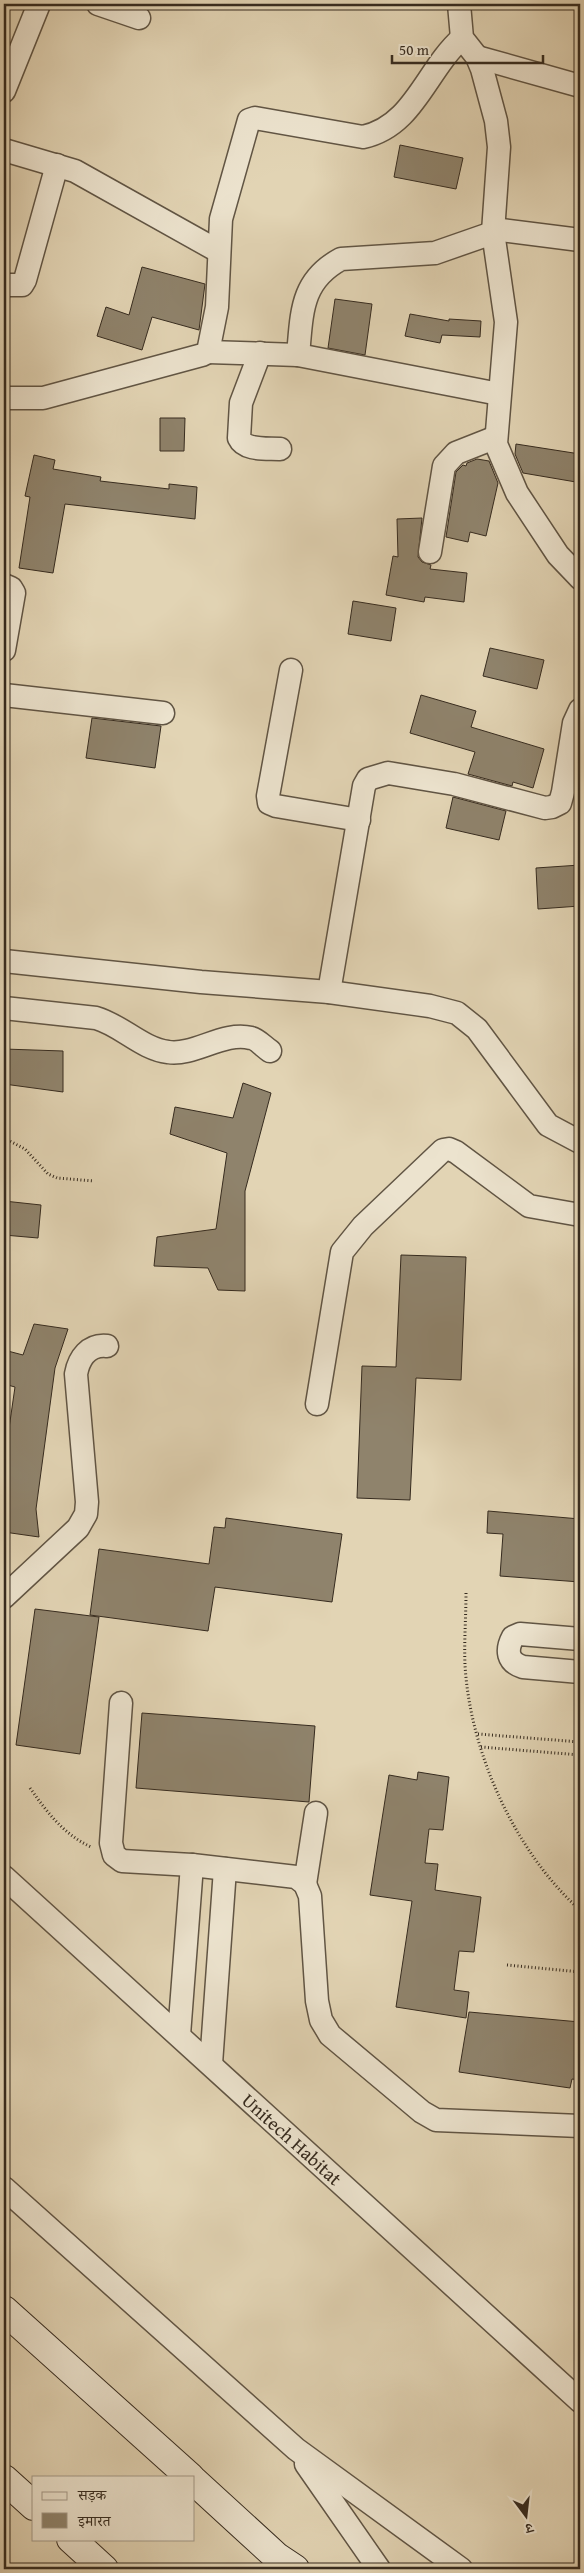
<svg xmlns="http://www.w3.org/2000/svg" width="584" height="2573" font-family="'Gentium Book Plus','Noto Serif Devanagari',serif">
<rect width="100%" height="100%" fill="#e2d4b4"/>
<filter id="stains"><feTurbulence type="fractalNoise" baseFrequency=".004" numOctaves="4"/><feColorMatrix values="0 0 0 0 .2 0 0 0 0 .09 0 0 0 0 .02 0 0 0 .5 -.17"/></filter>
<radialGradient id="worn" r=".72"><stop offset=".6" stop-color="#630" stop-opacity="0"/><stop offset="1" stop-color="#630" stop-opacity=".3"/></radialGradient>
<g fill="#8f836c" stroke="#362b1f">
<path d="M400,145L463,158L456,189L394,177Z"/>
<path d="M142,267L205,284L199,330L152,317L142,350L97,336L106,307L129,315Z"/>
<path d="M335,299L372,304L365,355L328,348Z"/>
<path d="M410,314L449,321V319L481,321L480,337L442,335L440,343L405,336Z"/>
<path d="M160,418H185L184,451H160Z"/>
<path d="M516,444L580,454L576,482L523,473L515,454Z"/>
<path d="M34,455L55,460L53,469L101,477L100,481L169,489V484L197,487L195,519L65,504L53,573L19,568L30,497L25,496Z"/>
<path d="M477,459L489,461L498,483L486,536L470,532L468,542L446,537L456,472L463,465L466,466L467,463Z"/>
<path d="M422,518L418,557L422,562L431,565L430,569L467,573L464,602L425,597L424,602L386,595L393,556L398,557L397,519Z"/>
<path d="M353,601L396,608L391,641L348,634Z"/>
<path d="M490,648L544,660L537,689L483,676Z"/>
<path d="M421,695L476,711L471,727L544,749L533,788L513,782L512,786L468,774L475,752L410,733Z"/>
<path d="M92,718L161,726L155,768L86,758Z"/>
<path d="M453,797L506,811L499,840L446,828Z"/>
<path d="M580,865V906L538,909L536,868Z"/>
<path d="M4,1049L63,1051V1092L4,1084Z"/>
<path d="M243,1083L271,1093L245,1191V1291L218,1290L208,1268L154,1266L157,1237L216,1229L227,1153L170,1134L175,1107L233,1118Z"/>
<path d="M4,1201L41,1205L38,1238L4,1235Z"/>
<path d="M401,1255L466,1257L461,1380L416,1378L410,1500L357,1498L362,1366L396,1367Z"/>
<path d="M34,1324L68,1329L55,1368L36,1509L39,1537L4,1532V1463L15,1387L4,1384V1350L23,1355Z"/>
<path d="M488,1511L580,1519V1582L500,1576L503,1534L487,1533Z"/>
<path d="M226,1518L342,1534L332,1602L215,1587L208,1631L90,1615L99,1549L209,1564L214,1527L225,1528Z"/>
<path d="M35,1609L99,1617L80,1754L16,1745Z"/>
<path d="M142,1713L315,1726L309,1802L136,1788Z"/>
<path d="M418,1772L449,1777L443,1830L429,1829L425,1863L438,1864L435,1890L481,1897L474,1952L459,1951L454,1990L469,1992L466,2018L396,2007L412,1901L370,1895L389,1775L417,1780Z"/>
<path d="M469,2012L580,2022V2080L572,2079L570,2088L459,2072Z"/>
</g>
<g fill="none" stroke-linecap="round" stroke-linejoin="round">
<defs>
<g id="street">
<path d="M98,4L139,18"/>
<path d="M459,4L462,38L477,57L482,69L496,121L499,147L493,232L506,322L496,444L517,493L558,555L580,578"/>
<path d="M477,57L580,86"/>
<path d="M4,91L39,4"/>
<path d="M4,150L75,171L218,251"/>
<path d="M4,285H22L25,280L57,165"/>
<path d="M208,352L298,355L499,394"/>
<path d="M260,353L241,403L239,438C245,451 267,448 280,449"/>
<path d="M298,355C302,314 300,281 341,259L435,253L501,230L580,240"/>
<path d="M4,398H43L202,355L208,352L217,307L221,219L249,120L255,118L363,137C414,126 426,70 462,38"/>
<path d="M430,552L444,466L456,453L494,438"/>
<path d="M4,585L11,588L14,593L4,650"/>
<path d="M291,670L268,796L269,803L276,806L359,820"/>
<path d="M4,695L163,713"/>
<path d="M4,961L201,982L329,992L430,1006L457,1013L477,1029L548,1125L580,1142"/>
<path d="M329,992L364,786L368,779L388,773L454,784L545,808L552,807L560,803L563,792L574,723L580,710"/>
<path d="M4,1008L96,1018C121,1025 142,1049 168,1052C195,1056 223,1031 251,1038C257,1039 264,1047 270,1051"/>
<path d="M317,1404L342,1252L363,1226L443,1150L449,1149L456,1152L529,1206L580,1215"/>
<path d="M4,1597L78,1528L86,1514L87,1502L76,1374C79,1358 89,1344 107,1346"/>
<path d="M580,1639L520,1634L513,1637C506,1650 507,1662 523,1667L580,1672"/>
<path d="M121,1703L111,1843L114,1855L122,1861L192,1865L296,1877L305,1884L310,1896L317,2001L321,2020L330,2035L422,2112L436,2120L580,2126"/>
<path d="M4,1877L580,2401"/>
<path d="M305,1884L316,1813"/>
<path d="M179,2035L192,1865"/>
<path d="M211,2064L225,1869"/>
<path d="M4,2188L296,2449L461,2569"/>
<path d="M306,2464L379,2569"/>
</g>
<g id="secondary">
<path d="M4,2310L190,2477"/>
<path d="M4,2479L34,2506"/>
<path d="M194,2481L277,2557L295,2569"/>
<path d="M71,2539L104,2569"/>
</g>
</defs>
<use href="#street" stroke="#615544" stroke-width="25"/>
<use href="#secondary" stroke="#362b1f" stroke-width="30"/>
<g stroke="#362b1f" stroke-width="3" stroke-dasharray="1 2.5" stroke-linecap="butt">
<path d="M4,1138L25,1149L48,1174L57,1178L94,1181"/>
<path d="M466,1593C466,1617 464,1641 465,1665C470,1752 515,1852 580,1910"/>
<path d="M478,1734L580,1742"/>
<path d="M481,1747L580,1755"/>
<path d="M30,1788C47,1812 63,1834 91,1847"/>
<path d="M507,1965L580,1972"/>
</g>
<use href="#street" stroke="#ece3ce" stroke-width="22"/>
<use href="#secondary" stroke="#ece3ce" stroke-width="28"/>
</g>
<g text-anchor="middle" stroke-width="4" stroke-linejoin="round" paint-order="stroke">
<g font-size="19" fill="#362b1f" stroke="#ece3ce">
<text transform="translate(292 2139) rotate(42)" y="7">Unitech Habitat</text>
</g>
</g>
<rect width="584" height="2573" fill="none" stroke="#e2d4b4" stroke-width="20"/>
<rect x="5" y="5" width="574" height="2563" fill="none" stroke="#362b1f" stroke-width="2.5"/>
<rect x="10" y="10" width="564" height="2553" fill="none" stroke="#362b1f"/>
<rect x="32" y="2476" width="162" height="65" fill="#ece3ce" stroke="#a39988"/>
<rect x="42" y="2492" width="25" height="8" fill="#ece3ce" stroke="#a39988"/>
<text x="78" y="2500" font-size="15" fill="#362b1f">सड़क</text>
<rect x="42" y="2513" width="25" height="15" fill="#8f836c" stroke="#a39988"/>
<text x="78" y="2526" font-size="15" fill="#362b1f">इमारत</text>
<g transform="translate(526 2516) rotate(165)" stroke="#ece3ce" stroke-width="4" paint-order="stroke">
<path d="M0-4L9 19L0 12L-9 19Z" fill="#362b1f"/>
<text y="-8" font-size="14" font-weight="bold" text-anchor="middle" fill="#362b1f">उ</text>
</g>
<path d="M392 55v8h151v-8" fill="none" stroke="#362b1f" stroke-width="2.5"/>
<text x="399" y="55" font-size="15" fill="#362b1f" stroke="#ece3ce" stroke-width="4" paint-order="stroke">50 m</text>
<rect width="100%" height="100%" filter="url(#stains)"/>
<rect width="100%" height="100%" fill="url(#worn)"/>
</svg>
